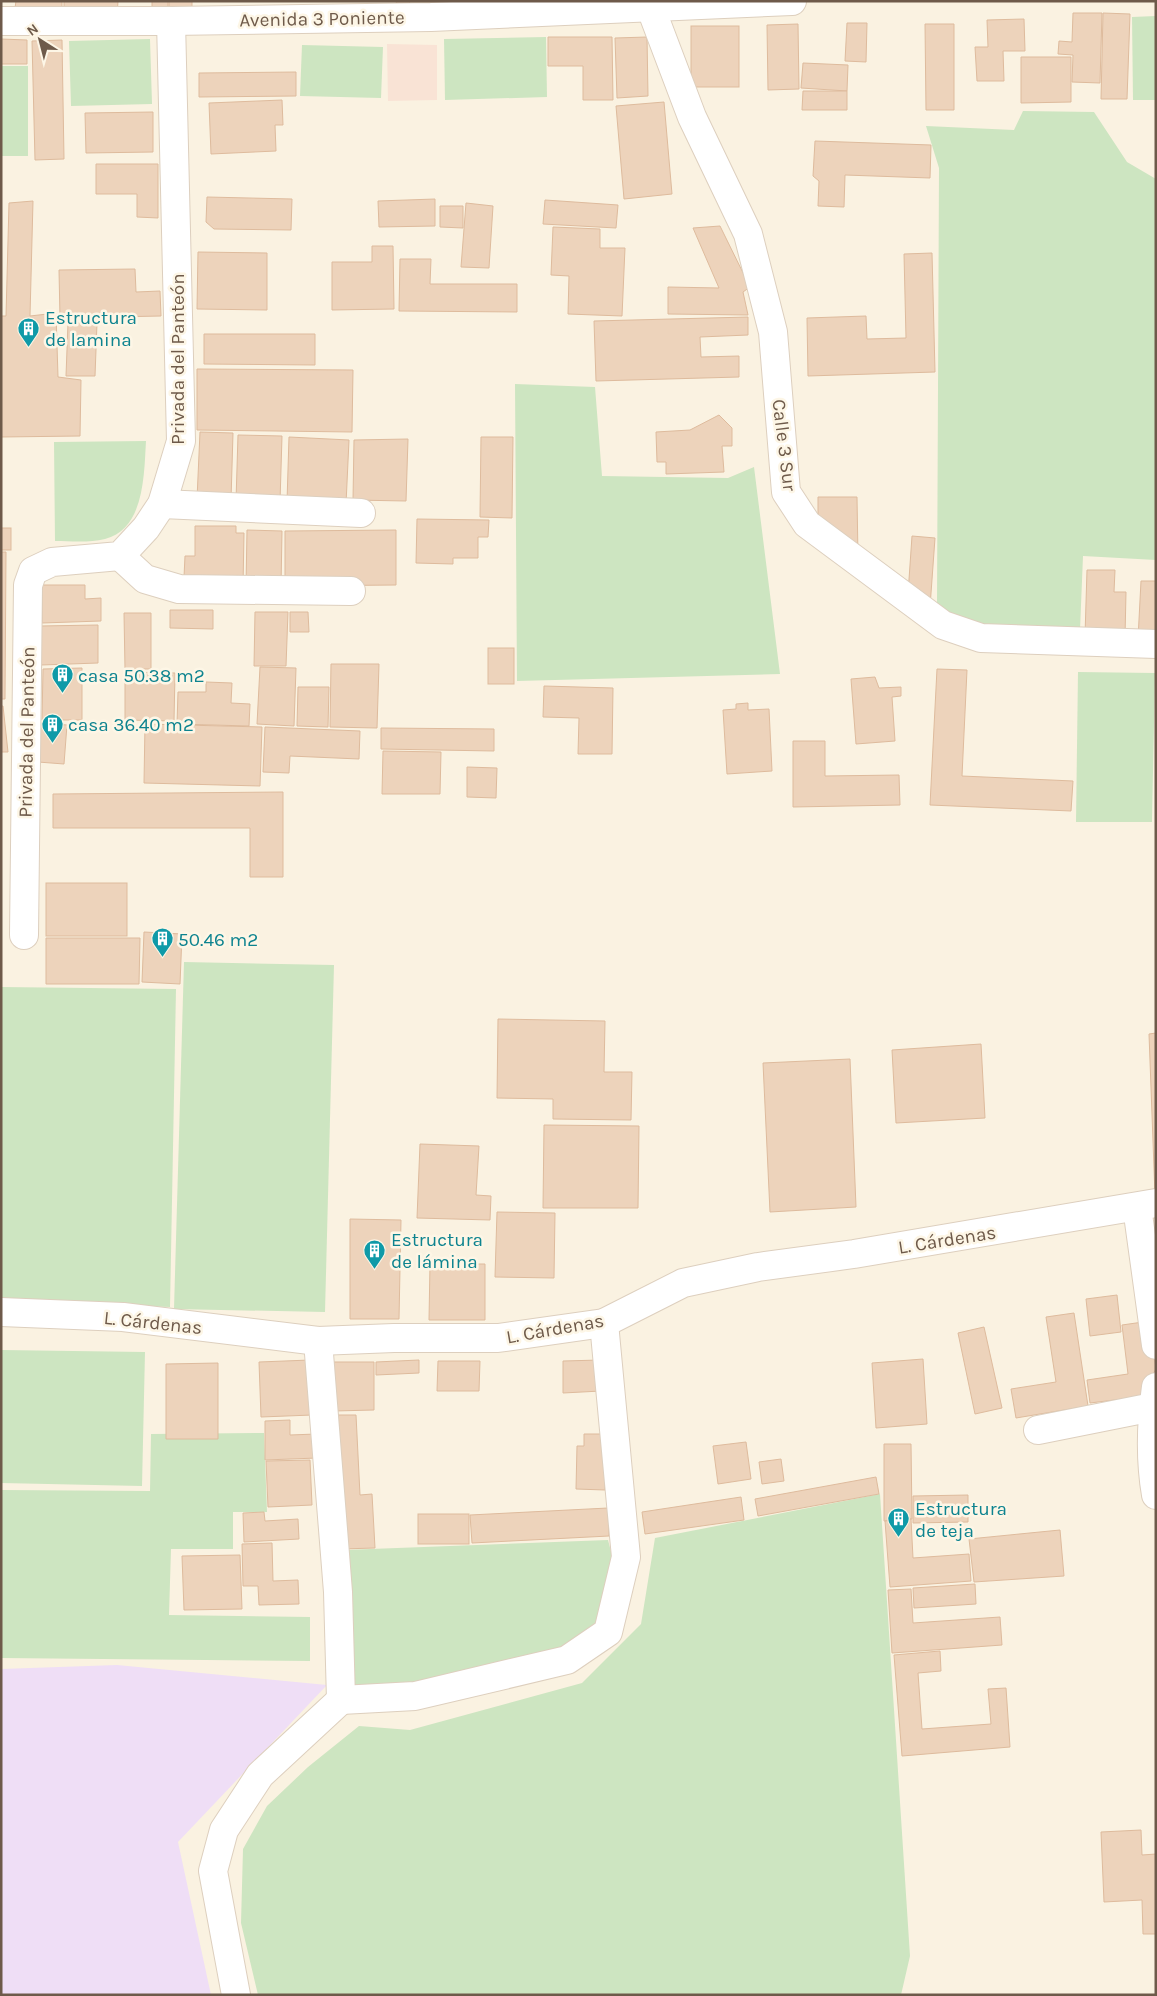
<svg xmlns="http://www.w3.org/2000/svg" width="1157" height="1996" font-family="Karla,sans-serif">
<rect width="100%" height="100%" fill="#faf2e1"/>
<path fill="#f9e3d5" d="M387,44L437,45V100L388,101Z"/>
<path fill="#efdef6" d="M117,1665L327,1685L178,1842L211,1995H1V1669Z"/>
<g fill="#cde5c1">
<path d="M1156,16V100H1133L1132,17Z"/>
<path d="M546,37L547,97L445,100L444,39Z"/>
<path d="M150,39L152,104L71,106L69,41Z"/>
<path d="M302,45L383,47L381,98L300,96Z"/>
<rect x="1" y="66" width="27" height="90"/>
<path d="M1023,111L1094,112L1127,162L1156,179V560L1083,556L1080,630L988,628L947,612L937,606L939,168L926,126L1014,130Z"/>
<path d="M515,384L595,387L602,476L728,478L754,467L780,674L517,681Z"/>
<path d="M146,441C144,473 145,529 105,539C89,543 70,541 55,541L54,442Z"/>
<path d="M1078,672L1155,673L1152,822H1076Z"/>
<path d="M184,962L334,965L325,1312L174,1309Z"/>
<path d="M1,987L176,989L170,1307L1,1301Z"/>
<path d="M1,1350L145,1352L142,1486L1,1483Z"/>
<path d="M264,1433L267,1512H233V1549H171L169,1615L310,1617V1661L1,1658V1490L150,1491L151,1434Z"/>
<path d="M880,1494L910,1956L901,1995H258L241,1923L243,1849L267,1806L308,1767L359,1726L410,1730L582,1683L641,1624L655,1538Z"/>
<path d="M608,1540L613,1559L602,1629L561,1653L411,1688L351,1687L344,1550Z"/>
</g>
<g fill="#edd3bb" stroke="#debb9d">
<path d="M16,1H62V10L15,8Z"/>
<path d="M64,1H118L117,17L64,15Z"/>
<rect x="152" y="1" width="16" height="10"/>
<rect x="169" y="1" width="23" height="10"/>
<path d="M396,1H410L409,5L397,6Z"/>
<path d="M1073,13H1102L1100,83L1072,82L1073,55L1058,54L1059,41L1072,42Z"/>
<path d="M1103,13L1130,14L1127,99H1101Z"/>
<path d="M1024,19L1025,51H1003L1004,81H977L975,47H988L987,20Z"/>
<path d="M847,23H867L866,62L845,61Z"/>
<path d="M798,24L799,89L768,90L767,25Z"/>
<path d="M925,24H954V110H926Z"/>
<rect x="691" y="26" width="48" height="61"/>
<path d="M548,37H612L613,100H583V66H548Z"/>
<path d="M647,37L648,96L617,98L615,38Z"/>
<path d="M1,39L27,40V64H1Z"/>
<path d="M62,40L64,159L35,160L32,41Z"/>
<path d="M1021,57H1071V102L1021,103Z"/>
<path d="M803,63L848,65L847,91L801,88Z"/>
<path d="M296,72V96L199,97V73Z"/>
<path d="M803,91H847V110H802Z"/>
<path d="M282,100L283,125H275L276,151L211,154L209,103Z"/>
<path d="M664,102L672,194L624,199L616,106Z"/>
<path d="M153,112V152L86,153L85,113Z"/>
<path d="M815,141L931,145L930,178L845,175L844,207L818,206L819,181L813,176Z"/>
<path d="M96,164H158V218L137,217V194H96Z"/>
<path d="M207,197L292,199L291,230L214,229L206,222Z"/>
<path d="M435,199V226L379,227L378,201Z"/>
<path d="M545,200L618,205L616,228L543,224Z"/>
<path d="M33,201L30,316L56,313L58,377L81,380L80,436L1,437V316H6L9,203Z"/>
<path d="M466,203L493,206L489,268L461,267Z"/>
<path d="M440,206H463V228L440,227Z"/>
<path d="M720,226L750,287L743,292L748,315L668,314V287L719,288L693,228Z"/>
<path d="M553,227L600,229V248H625L622,316L568,314L569,276L551,275Z"/>
<path d="M372,246H393L394,309L332,310V262H372Z"/>
<path d="M198,252L267,253V310L197,309Z"/>
<path d="M932,253L935,372L808,376L807,318L866,316L867,339L906,338L904,254Z"/>
<path d="M400,259H431L430,284H517V312L399,311Z"/>
<path d="M135,269L136,292L160,291L161,316L60,318L59,270Z"/>
<path d="M748,317V335L700,337L701,357L739,356V377L596,381L594,321Z"/>
<path d="M68,323H97L95,376H66Z"/>
<path d="M204,334H315V365L204,364Z"/>
<path d="M197,369L353,370L352,432L197,430Z"/>
<path d="M719,415L732,428V446H722L724,472L666,474V462H657L656,432L690,430Z"/>
<path d="M200,432L233,433L231,500L197,499Z"/>
<path d="M238,435L282,436L280,502L236,501Z"/>
<path d="M289,437L349,440L346,504L287,502Z"/>
<path d="M481,437H513L512,518L480,517Z"/>
<path d="M408,439L406,501L353,500L354,440Z"/>
<path d="M818,497H857L858,557L818,527Z"/>
<path d="M417,519L489,520L488,537H478V558H453V564L416,563Z"/>
<path d="M195,526H236V533H244L243,587L184,577L185,556H195Z"/>
<rect x="1" y="528" width="10" height="22"/>
<path d="M247,530L282,531L281,587H246Z"/>
<path d="M396,530V585L285,586V531Z"/>
<path d="M912,536L935,538L930,607L908,594Z"/>
<path d="M1,552H6L5,699H1Z"/>
<path d="M1087,570H1115L1114,592H1126L1125,637L1085,636Z"/>
<path d="M1141,581H1156V640L1138,639Z"/>
<path d="M42,585H85V599L101,598V621L42,623Z"/>
<path d="M170,610H213V629L170,628Z"/>
<path d="M255,612H288L286,666H254Z"/>
<path d="M290,612H308L309,632H290Z"/>
<path d="M124,613H151V669H125Z"/>
<path d="M98,625V663L41,665L40,626Z"/>
<rect x="488" y="648" width="26" height="36"/>
<path d="M331,664H379L377,728L330,727Z"/>
<path d="M260,667L296,668L294,726L257,724Z"/>
<path d="M82,668V720H42L43,669Z"/>
<path d="M937,669L967,670L962,776L1073,781L1071,811L930,805Z"/>
<path d="M125,672L175,673L174,721L125,720Z"/>
<path d="M875,677L879,688L901,687V696L892,697L895,741L856,744L851,679Z"/>
<path d="M206,682L232,683L231,703L250,704L249,726L177,724L178,692H206Z"/>
<path d="M544,686L613,688L612,754H578L579,718L543,717Z"/>
<path d="M298,687H329L328,727L297,726Z"/>
<path d="M748,703V710L769,709L772,771L727,774L723,710L736,709V704Z"/>
<path d="M1,706H3L8,752H1Z"/>
<path d="M41,723L67,725L64,764L38,762Z"/>
<path d="M145,724L262,727L260,786L144,783Z"/>
<path d="M265,727L360,731L359,759L290,756L289,773L263,772Z"/>
<path d="M381,728L494,729V751L381,749Z"/>
<path d="M793,741H825V776L899,775L900,805L793,807Z"/>
<path d="M383,751L441,752L440,794H382Z"/>
<path d="M467,767L497,768L496,798L467,797Z"/>
<path d="M283,792V877H250V828H53V794Z"/>
<rect x="46" y="883" width="81" height="53"/>
<path d="M144,932L182,934L180,984L142,982Z"/>
<path d="M46,938H140L139,984H46Z"/>
<path d="M498,1019L605,1021L604,1072H632L631,1120L553,1119V1099L497,1098Z"/>
<path d="M1156,1033V1195H1155L1149,1034Z"/>
<path d="M981,1044L985,1118L896,1123L892,1050Z"/>
<path d="M850,1059L856,1207L770,1212L763,1063Z"/>
<path d="M544,1125L639,1126L638,1208H543Z"/>
<path d="M420,1144L479,1146L476,1195L491,1196L490,1220L417,1218Z"/>
<path d="M497,1212L555,1213L554,1278L495,1277Z"/>
<path d="M350,1219L401,1220L399,1319H350Z"/>
<path d="M430,1264H485V1320H429Z"/>
<path d="M1117,1295L1121,1332L1090,1336L1086,1299Z"/>
<path d="M1074,1313L1088,1406L1016,1418L1011,1389L1056,1382L1046,1317Z"/>
<path d="M1150,1321L1156,1369L1139,1397L1090,1403L1087,1380L1128,1374L1122,1325Z"/>
<path d="M984,1327L1002,1408L975,1414L958,1333Z"/>
<path d="M923,1359L927,1424L876,1428L872,1363Z"/>
<path d="M310,1360L312,1415L261,1417L259,1362Z"/>
<path d="M419,1360V1373L376,1375V1362Z"/>
<path d="M600,1360L601,1391L563,1393V1361Z"/>
<path d="M438,1361H480L479,1391H437Z"/>
<path d="M333,1362H374V1410L334,1411Z"/>
<path d="M218,1363V1439H166V1364Z"/>
<path d="M336,1415H356L360,1495L372,1494L375,1548L341,1549Z"/>
<path d="M290,1420V1435L316,1434L317,1458L265,1460V1421Z"/>
<path d="M584,1434H606L605,1490L576,1489L577,1446H584Z"/>
<path d="M746,1442L751,1479L718,1484L713,1446Z"/>
<path d="M884,1444H911L912,1519L884,1521Z"/>
<path d="M781,1459L784,1481L762,1484L759,1462Z"/>
<path d="M310,1460L312,1505L268,1507L266,1461Z"/>
<path d="M876,1477L879,1494L758,1516L755,1499Z"/>
<path d="M968,1495V1522L913,1523V1496Z"/>
<path d="M741,1497L744,1520L645,1534L642,1512Z"/>
<path d="M608,1508L609,1536L472,1543L470,1515Z"/>
<path d="M264,1512L265,1521L298,1519L299,1539L244,1542L243,1513Z"/>
<rect x="418" y="1514" width="51" height="30"/>
<path d="M911,1519L913,1558L969,1554L971,1581L890,1587L885,1521Z"/>
<path d="M1060,1530L1064,1576L974,1582L969,1539Z"/>
<path d="M272,1543L273,1581L298,1580L299,1604L259,1605L258,1586H243L242,1544Z"/>
<path d="M240,1555L242,1609L184,1610L182,1556Z"/>
<path d="M975,1584L976,1604L914,1608L913,1588Z"/>
<path d="M911,1589L913,1623L1000,1617L1002,1645L892,1653L888,1590Z"/>
<path d="M940,1651L941,1671L918,1673L922,1729L991,1724L988,1689L1006,1688L1010,1747L902,1756L894,1655Z"/>
<path d="M1141,1830L1142,1855L1156,1854V1934H1143L1142,1900L1104,1902L1101,1832Z"/>
</g>
<g fill="none" stroke-linecap="round" stroke-linejoin="round">
<defs>
<g id="street">
<path d="M650,1V6L692,117L748,234L773,332L786,492L807,524L943,625L981,638L1156,644"/>
<path d="M1,21H171L431,17L792,1"/>
<path d="M162,504L361,513"/>
<path d="M120,556L145,579L179,589L351,591"/>
<path d="M24,935L28,585L33,571L52,562L120,556L146,528L162,504L181,441L171,21"/>
<path d="M1137,1207L1156,1345"/>
<path d="M1,1312L123,1317L318,1341L394,1338H498L604,1323L683,1283L758,1267L854,1254L1156,1203"/>
<path d="M318,1341L338,1592L341,1700L415,1696L567,1660L608,1632L626,1557L604,1323"/>
<path d="M1156,1387C1151,1423 1150,1460 1156,1495"/>
<path d="M1038,1430L1153,1407"/>
<path d="M236,1995L213,1871L224,1830L260,1775L341,1700"/>
</g>
</defs>
<use href="#street" stroke="#ddcfbe" stroke-width="30"/>
<use href="#street" stroke="#fff" stroke-width="28"/>
</g>
<defs>
<symbol id="building-pin" viewBox="-11 -11 22 30"><path d="M0 17L-7.5 6A9.5 9.5 0 1 1 7.5 6Z" fill="#0f9aa8" stroke="#fdf6e6"/><path d="M-4-6H4V6H1V3H-1V6H-4ZM-2.5-4.3h1.7v1.8h-1.7ZM.8-4.3h1.7v1.8H.8ZM-2.5-1h1.7V.8h-1.7ZM.8-1h1.7V.8H.8Z" fill="#fff"/></symbol>
</defs>
<g fill-rule="evenodd">
<use href="#building-pin" x="16" y="316" width="25" height="34"/>
<use href="#building-pin" x="50" y="662" width="25" height="34"/>
<use href="#building-pin" x="40" y="712" width="25" height="34"/>
<use href="#building-pin" x="150" y="926" width="25" height="34"/>
<use href="#building-pin" x="362" y="1238" width="25" height="34"/>
<use href="#building-pin" x="886" y="1506" width="25" height="34"/>
</g>
<g text-anchor="middle" stroke-width="5" stroke-linejoin="round" paint-order="stroke">
<g font-size="19" fill="#6e5a4a" stroke="#fdf6e6">
<text transform="translate(322 18) rotate(-1)" y="7">Avenida 3 Poniente</text>
<text transform="translate(177 359) rotate(-90)" y="7">Privada del Panteón</text>
<text transform="translate(785 445) rotate(83)" y="7">Calle 3 Sur</text>
<text transform="translate(26 732) rotate(-89)" y="7">Privada del Panteón</text>
<text transform="translate(947 1239) rotate(-9)" y="7">L. Cárdenas</text>
<text transform="translate(153 1322) rotate(6)" y="7">L. Cárdenas</text>
<text transform="translate(555 1328) rotate(-10)" y="7">L. Cárdenas</text>
</g>
<g font-size="19" fill="#0d838f" stroke="#fdf6e6" text-anchor="start">
<text x="45" y="324">Estructura<tspan x="45" dy="22">de lamina</tspan></text>
<text x="78" y="682">casa 50.38 m2</text>
<text x="68" y="731">casa 36.40 m2</text>
<text x="178" y="946">50.46 m2</text>
<text x="391" y="1246">Estructura<tspan x="391" dy="22">de lámina</tspan></text>
<text x="915" y="1515">Estructura<tspan x="915" dy="22">de teja</tspan></text>
</g>
</g>
<rect width="1157" height="1996" fill="none" stroke="#6e5a4a" stroke-width="5"/>
<g transform="translate(40 40) rotate(324)" stroke="#fdf6e6" stroke-width="4" paint-order="stroke">
<path d="M0-4L9 19L0 12L-9 19Z" fill="#6e5a4a"/>
<text y="-8" font-size="14" font-weight="bold" text-anchor="middle" fill="#6e5a4a">N</text>
</g>
</svg>
